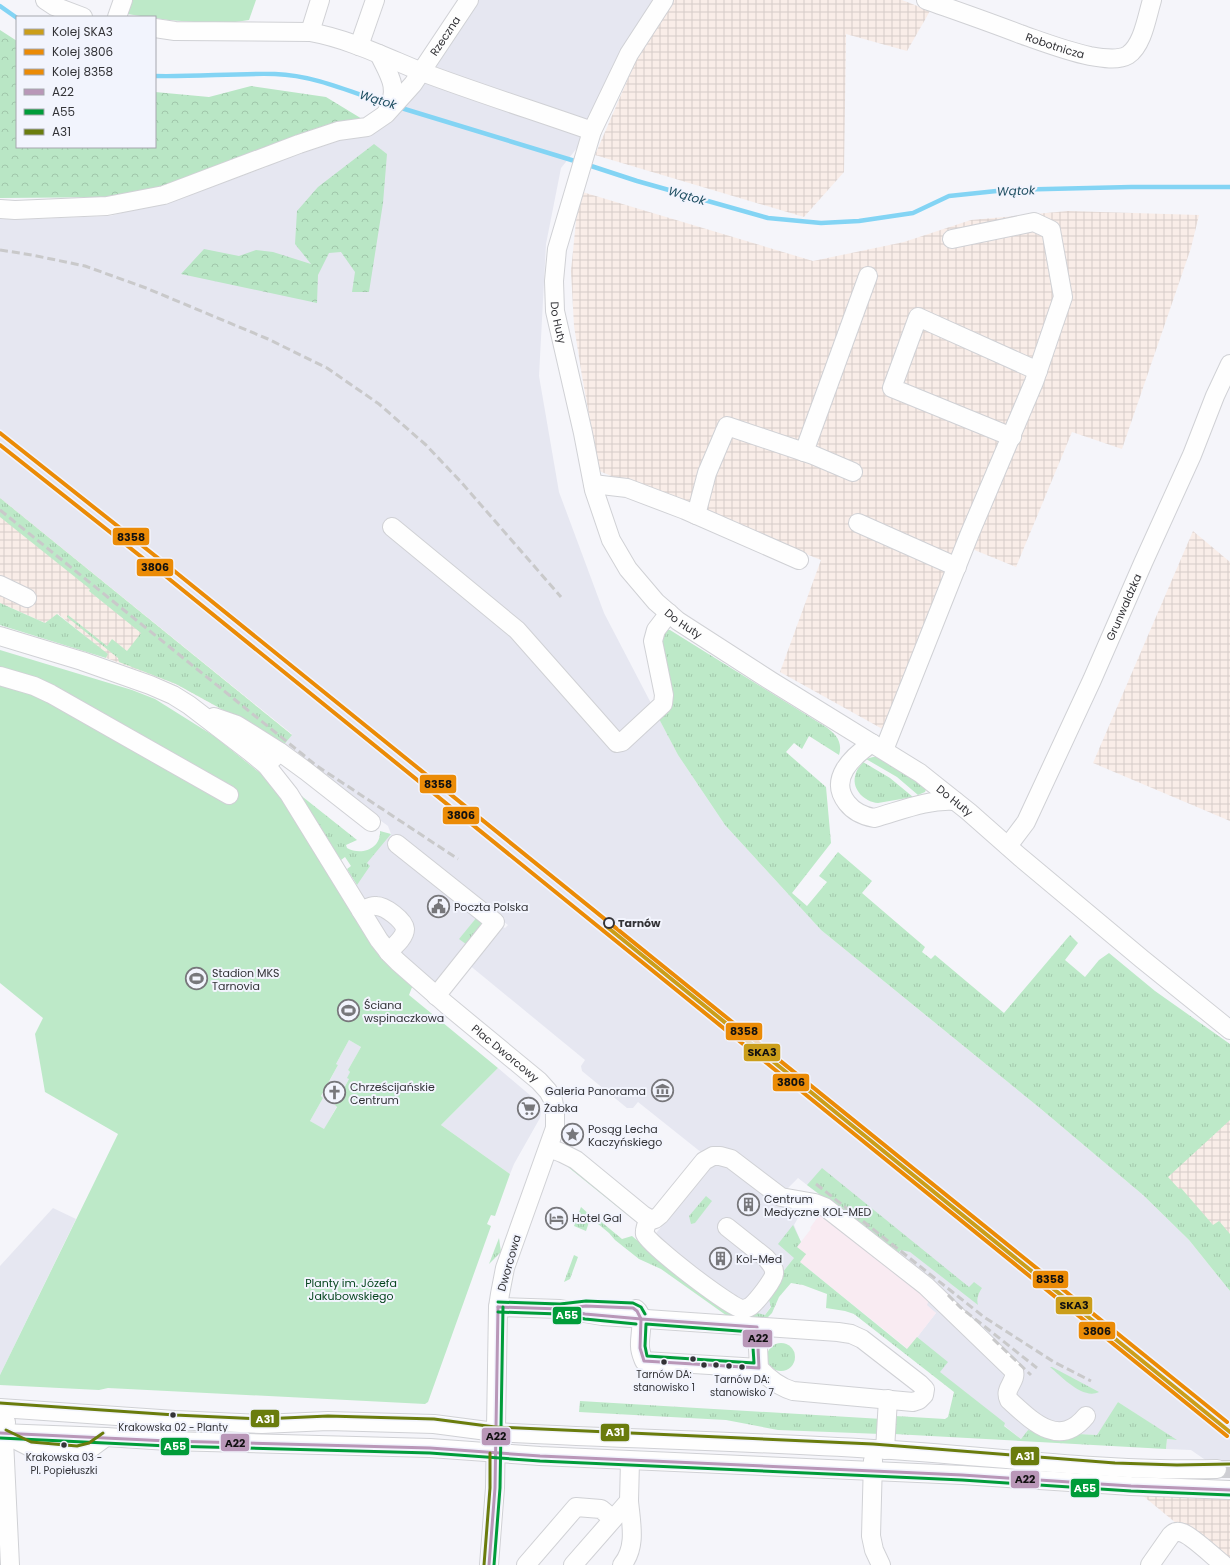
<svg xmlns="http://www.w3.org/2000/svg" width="1230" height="1565" font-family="Poppins,sans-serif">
<defs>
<pattern id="industrial-grid" width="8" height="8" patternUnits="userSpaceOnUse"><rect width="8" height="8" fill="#f9ede8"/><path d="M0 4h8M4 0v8" fill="none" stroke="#d6ccc8"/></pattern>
<pattern id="grass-tufts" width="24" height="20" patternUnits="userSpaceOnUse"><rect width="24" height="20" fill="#bde9c8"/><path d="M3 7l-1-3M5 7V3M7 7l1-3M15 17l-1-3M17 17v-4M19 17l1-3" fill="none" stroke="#a3c8ac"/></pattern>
<pattern id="forest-crowns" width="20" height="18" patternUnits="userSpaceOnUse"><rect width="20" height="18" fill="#b9e6c5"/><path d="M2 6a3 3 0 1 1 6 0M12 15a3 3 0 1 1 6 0" fill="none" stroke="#a0c6aa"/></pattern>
</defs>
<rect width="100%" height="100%" fill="#f5f5fa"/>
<g fill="#e6e7f1">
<path d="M468,0H673L581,143L561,168L546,244L539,376L559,492L604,613L678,755L725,825L821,930L1041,1109L1143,1195L1189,1240L1230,1291V1477L1191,1450L1166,1449L1167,1439L1176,1440L1118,1402L1113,1412L1097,1435L1078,1434L1062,1437L1028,1430L1021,1439L908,1349L936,1313L926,1305L929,1300L829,1202L798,1178L786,1190L702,1153L638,1102L633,1108H627L582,1071L581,1066L585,1060L468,964L498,930L500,931L503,927L505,928L508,925L485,907V923L433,986L404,962L355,886L357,884L348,871L391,834L388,826L282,748L292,734L0,498V216L34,219L110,216L183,197L267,167L293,118L371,126Z"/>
<path d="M349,1040L361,1047L348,1070L350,1072L349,1079L335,1105L337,1106L324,1130L310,1121L323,1098L321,1097L338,1065L336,1064Z"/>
<path d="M498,1068L537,1101L541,1111L540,1118L514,1164L510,1174L441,1125Z"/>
<path d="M715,1162L734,1166L798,1218L794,1225L801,1242L797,1247L800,1262L765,1315L735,1317L645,1247L709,1167Z"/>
<path d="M53,1208L76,1219L0,1375V1266Z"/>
</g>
<g fill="url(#industrial-grid)">
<path d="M673,0H902L930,11L907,51L846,34L844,172L804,217L595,155L640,51Z"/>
<path d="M579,191L813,261L904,242L971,220L1068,211L1199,215L1191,248L1122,449L1072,432L1016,567L972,549L895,736L780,672L821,560L599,471L582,376L574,326L571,271Z"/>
<path d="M0,498L292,735L270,740L225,711L176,684L106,658L107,654L58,614L45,623L0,603Z"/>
<path d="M1193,531L1230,562V821L1093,763Z"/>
<path d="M1230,1116V1242L1164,1177Z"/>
<path d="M1131,1486L1230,1490V1565H1227Z"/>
</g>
<path fill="#f9ebf2" d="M822,1211L929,1300L927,1305L936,1313L908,1349L800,1262L797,1247L811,1229L810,1228Z"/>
<g fill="url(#grass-tufts)">
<path d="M0,498L292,735L282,747L225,711L176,684L119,662L118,658L67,617L68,615L107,646L112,639L127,651L141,633L89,591L90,589L0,517Z"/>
<path d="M0,603L45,623L57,614L108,654L106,658L0,625Z"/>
<path d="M666,630H670L826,727C836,734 843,742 839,755L809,736L802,749L794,743L786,752L826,787L831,843L792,893L807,906L827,882L819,876L838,852L872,881L862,893L925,947L922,952L931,959L935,955L1004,1013L1070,935L1078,943L1065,960L1085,977L1099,960L1109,953L1155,991L1230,1044V1120L1168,1177L1179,1189L1181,1188L1213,1225L1219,1221L1230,1234V1291L1189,1240L1143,1195L1041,1109L821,930L725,825L678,755L658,717L660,636Z"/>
<path d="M873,757H879L927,787L925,792L918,795L897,777L866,759Z"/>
<path d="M863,762L890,778L913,797L878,803C864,802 850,788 856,773C857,769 861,765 863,762Z"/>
<path d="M289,786L357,840L346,845L347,848C361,856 381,849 380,831L391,834L367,863L370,866L357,885L347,869L351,866L345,857L341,860Z"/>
<path d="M477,917L485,923L470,947L459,939Z"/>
<path d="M568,1167L572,1168L637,1219L635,1221Z"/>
<path d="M822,1168L969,1287L974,1282L982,1288C979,1292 976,1299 978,1305L910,1252L901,1250L899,1252V1254L807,1185Z"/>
<path d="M706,1196L712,1201L695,1223L691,1224L689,1216Z"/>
<path d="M581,1207L591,1216L586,1231L574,1226Z"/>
<path d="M593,1215L622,1239L632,1236L645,1247L750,1311L765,1315L771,1307L767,1292L794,1258L778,1244L793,1225L801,1242L797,1247L806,1254L800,1262L907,1349L917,1337L948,1362L940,1372L1005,1423L1004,1426L1021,1439L1028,1430L1062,1437L1078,1434L1097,1435L1118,1402L1177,1440L1167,1439L1166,1449L894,1434L895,1416L945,1419L948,1417L954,1392L854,1314L845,1311L826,1308L827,1294L803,1285L791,1283L779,1297L772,1313L767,1318L738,1320L730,1318L661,1269L639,1259L615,1240L609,1233L592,1219Z"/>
<path d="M499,1238L501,1252L489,1264Z"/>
<path d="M574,1255L578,1257L570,1279L564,1282Z"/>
<circle cx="781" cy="1357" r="14"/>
<path d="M1050,1367H1052L1099,1392C1083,1400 1062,1377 1050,1367Z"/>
<path d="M580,1401L882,1419L881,1434L778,1430L726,1420L579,1412Z"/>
</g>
<g fill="url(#forest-crowns)">
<path d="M0,30L17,41V147H155V92L209,97L251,86L326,97L372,125L215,174L118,197L0,198Z"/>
<path d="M374,144L387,154L383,203L369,292H352L355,272L341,252L329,253L318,275L317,303L181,274L204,249L239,256L256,250L273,252L311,264L295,244L297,211L318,187Z"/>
</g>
<g fill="#bde9c8" fill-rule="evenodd">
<path d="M131,0H256L249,20L222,24L168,20L127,14Z"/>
<path d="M0,650L132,690L155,699L214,736L275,785L369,935L381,958L414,982L409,995L498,1068L441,1125L510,1174L495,1216L491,1215L487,1224L491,1226L428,1402L425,1404L108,1388L99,1390L0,1385V1375L118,1134L45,1092L35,1034L43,1018L0,983ZM349,1040L361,1047L348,1070L350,1072L347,1078L349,1079L335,1105L337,1107L324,1129L310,1121L323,1098L321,1096L338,1065L336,1064Z"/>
</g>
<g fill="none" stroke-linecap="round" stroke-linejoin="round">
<g stroke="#83d4f4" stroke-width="4.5">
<path d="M0,6L17,18"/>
<path d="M155,76C195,77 235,73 275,74C313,75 351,92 387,104"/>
<path d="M398,107L578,162"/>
<path d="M585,164L637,181L768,218L821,223L859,221L913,213L949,196L1006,190L1131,187H1230"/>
</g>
<path stroke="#ceced3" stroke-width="18" stroke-dasharray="18 9" stroke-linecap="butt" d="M1217,1469H1230"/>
<defs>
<g id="minor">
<path d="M45,0L54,6L83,17"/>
<path id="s1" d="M664,0L629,54L592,131L557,249L554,281L555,311L583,433L594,490L611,540L628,569L656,602L678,621L771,681L920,773L969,812L1020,857L1142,959L1230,1030"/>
<path id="s2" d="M926,0C957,11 989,22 1020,34C1043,42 1066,51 1090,56C1101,58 1118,61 1128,55C1143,45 1147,16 1152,0"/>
<path d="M117,17L123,0"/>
<path d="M155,28L175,31L310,32C349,39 385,57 422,72C478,93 535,111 592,131"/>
<path d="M310,32L320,0"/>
<path d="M359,46L375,0"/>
<path d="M379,54C389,75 400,88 387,111"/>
<path id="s3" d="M0,209L15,210L107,206L164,195L299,144L338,131L367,127L386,114L413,84L469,0"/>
<path d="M1012,437L892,388L918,317L1038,371"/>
<path d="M804,452L868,276"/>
<path d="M593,484L627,488L685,510L799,560"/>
<path d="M696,515L707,473L727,426L813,455L853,472"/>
<path d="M858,523L957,567"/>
<path d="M392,527L517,630L617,743L622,742L663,704L664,695L653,641L656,630L669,613"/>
<path d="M0,585L27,598"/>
<path id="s4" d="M0,636L82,661L150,685L173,695L189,705L249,751L266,765L289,794L379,940L390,954L398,962L447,1005L539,1081L548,1091L553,1100L555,1111V1128L505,1268L500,1294L498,1307L495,1488L489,1565"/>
<path d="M0,676L34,686L51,694L229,795"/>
<path d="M214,717L237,725L280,752"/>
<path d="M872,743C852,757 828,779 847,803C854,812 863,816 874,818C900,811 927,799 955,801"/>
<path d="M884,750L970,533L1034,382L1063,297L1051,230L1034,222L952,239"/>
<path d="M266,765L280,752L306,771L371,822"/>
<path d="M397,844L495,922L436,996"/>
<path id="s5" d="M1008,846L1026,822L1092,680L1143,563L1192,455L1215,396L1230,364"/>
<path d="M361,911C366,909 371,905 376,906C385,906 404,920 405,929C405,938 393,947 388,952"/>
<path d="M549,1148L562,1153L576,1160L643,1215L652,1220L655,1219L660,1215L704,1161L713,1156H720L731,1159L781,1197L815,1203L825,1207L926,1286L1014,1371C1017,1382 1003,1388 1009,1400C1032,1421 1059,1449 1086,1416"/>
<path d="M649,1219C647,1223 644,1229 645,1234C649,1245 730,1307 742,1309C745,1309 748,1308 751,1306C756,1302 774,1280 774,1274C775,1267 770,1263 766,1258L727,1227"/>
<path d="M498,1307L560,1309L602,1316L838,1332L851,1334L862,1339L920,1384L925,1389L924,1395L919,1400L913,1402L793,1391C779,1387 769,1379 759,1368L757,1327"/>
<path d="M636,1309C646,1317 639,1335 640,1346C640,1352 642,1356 644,1361L759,1368"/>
<path d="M0,1408L175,1420L262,1424L328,1421L434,1424L495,1432C621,1439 747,1441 873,1449C987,1455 1102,1472 1217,1469"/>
<path d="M6,1422L4,1440L10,1565"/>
<path d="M0,1433L106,1437L168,1441L430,1448L540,1456L962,1475L1131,1486L1230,1490"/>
<path d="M10,1437L30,1447L77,1451L91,1448L106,1437"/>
<path d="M885,1450L888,1399"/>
<path d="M873,1460L871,1536L874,1550L881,1565"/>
<path d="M526,1565L576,1507L601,1509L613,1519"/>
<path d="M573,1565L629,1501L630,1461"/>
<path d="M622,1565C637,1547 631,1523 629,1501"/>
<path d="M1150,1565L1171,1535C1174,1532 1178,1531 1183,1533C1192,1536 1215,1558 1224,1565"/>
</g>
</defs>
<use href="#minor" stroke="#d0d1d5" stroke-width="20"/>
<use href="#minor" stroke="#fefefe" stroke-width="18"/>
<g stroke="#c9c9ca" stroke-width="3" stroke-dasharray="8 4" stroke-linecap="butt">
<path d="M0,250L32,255L85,266L146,288L268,339L327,368L379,404L426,445L461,482L561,597"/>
<path d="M0,510L317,766L458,859"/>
<path d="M816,1184L984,1317L1054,1362L1091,1381"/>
<path d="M948,1295L960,1307L1037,1368"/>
<path d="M993,1339L1031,1375"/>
</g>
<defs>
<g id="bus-1">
<path d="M498,1307L560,1309"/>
<path d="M560,1309L585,1314L641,1319"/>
<path d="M560,1309L586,1306L633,1308L637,1311L641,1319"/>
<path d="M641,1319L757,1327L759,1368L644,1361L640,1348Z"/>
<path d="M0,1433L168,1441L430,1448L540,1456L962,1475L1131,1486L1230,1490"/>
<path d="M489,1565L495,1488L498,1307"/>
</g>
<g id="bus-2">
<path d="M498,1302L560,1304L586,1301L633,1303L641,1307L645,1314"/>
<path d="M498,1312L559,1314L585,1319L636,1324"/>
<path d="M646,1324L752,1332L754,1363L647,1356L645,1346Z"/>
<path d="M0,1438L168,1446L430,1453L540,1461L962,1480L1131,1491L1230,1495"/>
<path d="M494,1565L500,1488L503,1307"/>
</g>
<g id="bus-3">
<path d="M0,1403L175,1415L262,1419L328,1416L434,1419L495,1427L873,1444L1115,1463L1177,1465L1230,1464"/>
<path d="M6,1430L31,1442L77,1446L89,1443L103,1433"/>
<path d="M484,1565L490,1488V1453"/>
</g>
</defs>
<use href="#bus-1" stroke="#f2f4fd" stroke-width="6"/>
<use href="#bus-2" stroke="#f2f4fd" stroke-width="6"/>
<use href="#bus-3" stroke="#f2f4fd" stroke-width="6"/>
<use href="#bus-1" stroke="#b997b8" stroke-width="3"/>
<use href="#bus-2" stroke="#009c39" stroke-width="3"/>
<use href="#bus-3" stroke="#6a7c0d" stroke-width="3"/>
<defs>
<path id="rail-1" d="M606,926L1230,1432"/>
<path id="rail-2" d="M0,445L163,574L1227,1436"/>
<path id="rail-3" d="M0,433L168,566L1227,1422"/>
</defs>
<use href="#rail-1" stroke="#f2f4fd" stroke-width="7"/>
<use href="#rail-2" stroke="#f2f4fd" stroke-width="7"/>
<use href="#rail-3" stroke="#f2f4fd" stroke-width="7"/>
<use href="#rail-1" stroke="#cb9e1a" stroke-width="4"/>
<use href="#rail-2" stroke="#eb8b06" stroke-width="4"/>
<use href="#rail-3" stroke="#eb8b06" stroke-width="4"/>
</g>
<defs>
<symbol id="civic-ring" viewBox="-11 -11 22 22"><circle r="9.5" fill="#f2f4fd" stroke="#77777b" stroke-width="1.5"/><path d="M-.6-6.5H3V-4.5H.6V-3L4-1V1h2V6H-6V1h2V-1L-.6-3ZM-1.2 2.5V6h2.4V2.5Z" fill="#77777b"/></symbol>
<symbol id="stadium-ring" viewBox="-11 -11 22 22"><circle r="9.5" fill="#f2f4fd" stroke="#77777b" stroke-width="1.5"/><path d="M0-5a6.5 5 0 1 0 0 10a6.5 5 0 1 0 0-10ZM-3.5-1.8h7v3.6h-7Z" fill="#77777b"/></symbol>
<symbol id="museum-ring" viewBox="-11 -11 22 22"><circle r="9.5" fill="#f2f4fd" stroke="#77777b" stroke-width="1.5"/><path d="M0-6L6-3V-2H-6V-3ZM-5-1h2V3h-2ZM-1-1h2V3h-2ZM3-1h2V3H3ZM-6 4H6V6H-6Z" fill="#77777b"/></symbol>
<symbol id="church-ring" viewBox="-11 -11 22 22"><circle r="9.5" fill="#f2f4fd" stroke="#77777b" stroke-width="1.5"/><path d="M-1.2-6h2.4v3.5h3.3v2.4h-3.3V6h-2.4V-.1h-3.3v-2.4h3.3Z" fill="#77777b"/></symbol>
<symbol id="supermarket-ring" viewBox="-11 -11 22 22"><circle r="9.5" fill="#f2f4fd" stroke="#77777b" stroke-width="1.5"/><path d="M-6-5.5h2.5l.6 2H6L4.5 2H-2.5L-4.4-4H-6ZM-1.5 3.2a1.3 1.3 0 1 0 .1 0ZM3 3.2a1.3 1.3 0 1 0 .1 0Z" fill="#77777b"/></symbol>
<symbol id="sight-ring" viewBox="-11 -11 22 22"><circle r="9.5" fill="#f2f4fd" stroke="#77777b" stroke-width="1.5"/><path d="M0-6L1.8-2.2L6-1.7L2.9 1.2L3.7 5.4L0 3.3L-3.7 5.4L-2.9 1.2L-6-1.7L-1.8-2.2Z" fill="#77777b"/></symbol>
<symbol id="building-ring" viewBox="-11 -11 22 22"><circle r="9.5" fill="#f2f4fd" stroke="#77777b" stroke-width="1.5"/><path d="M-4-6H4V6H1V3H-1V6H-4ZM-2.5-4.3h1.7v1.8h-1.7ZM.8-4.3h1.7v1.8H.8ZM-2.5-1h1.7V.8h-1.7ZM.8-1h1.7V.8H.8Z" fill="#77777b"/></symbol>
<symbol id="hotel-ring" viewBox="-11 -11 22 22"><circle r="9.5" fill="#f2f4fd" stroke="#77777b" stroke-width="1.5"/><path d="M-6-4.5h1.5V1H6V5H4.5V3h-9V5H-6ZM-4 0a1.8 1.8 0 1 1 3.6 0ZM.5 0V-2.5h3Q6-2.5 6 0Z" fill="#77777b"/></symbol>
</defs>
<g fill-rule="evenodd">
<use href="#civic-ring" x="426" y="894" width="25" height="25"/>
<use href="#stadium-ring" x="184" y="966" width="25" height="25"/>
<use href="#stadium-ring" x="336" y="998" width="25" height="25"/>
<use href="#museum-ring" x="650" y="1078" width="25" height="25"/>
<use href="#church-ring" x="322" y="1080" width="25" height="25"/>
<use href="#supermarket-ring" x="516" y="1096" width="25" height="25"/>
<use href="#sight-ring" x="560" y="1122" width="25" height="25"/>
<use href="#building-ring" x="736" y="1192" width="25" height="25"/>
<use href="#hotel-ring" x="544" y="1206" width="25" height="25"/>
<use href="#building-ring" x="708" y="1246" width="25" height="25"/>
</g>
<circle fill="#f2f4fd" stroke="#333337" stroke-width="2" cx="609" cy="923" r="5"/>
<g fill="#333337" stroke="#f2f4fd" stroke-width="1.5">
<circle cx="693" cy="1359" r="3.5"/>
<circle cx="664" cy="1362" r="3.5"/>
<circle cx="704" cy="1365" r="3.5"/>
<circle cx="716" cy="1365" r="3.5"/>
<circle cx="729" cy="1366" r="3.5"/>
<circle cx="742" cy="1367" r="3.5"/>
<circle cx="173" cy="1415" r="3.5"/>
<circle cx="64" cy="1445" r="3.5"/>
</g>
<g text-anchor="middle" stroke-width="4" stroke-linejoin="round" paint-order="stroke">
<g font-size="10" fill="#333337" stroke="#f2f4fd">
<text x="664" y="1378">Tarnów DA:<tspan x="664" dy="13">stanowisko 1</tspan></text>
<text x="742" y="1383">Tarnów DA:<tspan x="742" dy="13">stanowisko 7</tspan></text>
<text x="173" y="1431">Krakowska 02 - Planty</text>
<text x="64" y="1461">Krakowska 03 -<tspan x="64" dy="13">Pl. Popiełuszki</tspan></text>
</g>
<g font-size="11" fill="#333337" stroke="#f2f4fd">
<text dy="4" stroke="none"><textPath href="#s3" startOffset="501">Rzeczna</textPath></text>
<text dy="4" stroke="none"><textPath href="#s2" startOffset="137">Robotnicza</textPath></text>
<text dy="4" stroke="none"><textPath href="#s1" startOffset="347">Do Huty</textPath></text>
<text dy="4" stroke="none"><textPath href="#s5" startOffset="266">Grunwaldzka</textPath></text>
<text dy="4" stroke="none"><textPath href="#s1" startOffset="683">Do Huty</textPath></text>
<text dy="4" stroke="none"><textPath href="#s1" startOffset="1007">Do Huty</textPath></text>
<text dy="4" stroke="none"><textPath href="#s4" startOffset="678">Plac Dworcowy</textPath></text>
<text transform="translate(509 1263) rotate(-74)" y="4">Dworcowa</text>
</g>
<g font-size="11" fill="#333337" stroke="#f2f4fd" text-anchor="start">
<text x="454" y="911">Poczta Polska</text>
<text x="212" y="977">Stadion MKS<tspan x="212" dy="13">Tarnovia</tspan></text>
<text x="364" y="1009">Ściana<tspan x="364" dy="13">wspinaczkowa</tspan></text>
<text x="350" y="1091">Chrześcijańskie<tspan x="350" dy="13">Centrum</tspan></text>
<text x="646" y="1095" text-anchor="end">Galeria Panorama</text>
<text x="544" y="1112">Żabka</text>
<text x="588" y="1133">Posąg Lecha<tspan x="588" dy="13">Kaczyńskiego</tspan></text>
<text x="764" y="1203">Centrum<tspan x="764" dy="13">Medyczne KOL-MED</tspan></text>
<text x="572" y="1222">Hotel Gal</text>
<text x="736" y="1263">Kol-Med</text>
</g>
<g font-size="11" font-weight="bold" fill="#333337" stroke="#f2f4fd" text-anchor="start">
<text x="618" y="927">Tarnów</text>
</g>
<g font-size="11" fill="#06451e" stroke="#f2f4fd">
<text x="351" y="1287">Planty im. Józefa<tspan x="351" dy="13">Jakubowskiego</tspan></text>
</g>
<g font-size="12" font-style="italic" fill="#205063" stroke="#f2f4fd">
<text transform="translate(378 100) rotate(17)" y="4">Wątok</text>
<text transform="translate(1016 191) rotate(-2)" y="4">Wątok</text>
<text transform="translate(687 196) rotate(16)" y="4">Wątok</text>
</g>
</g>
<g stroke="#f2f4fd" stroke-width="1.5">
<rect x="112" y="527" width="38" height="19" rx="4" fill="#eb8b06"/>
<rect x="136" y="558" width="38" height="19" rx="4" fill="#eb8b06"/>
<rect x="419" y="774" width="38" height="20" rx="4" fill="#eb8b06"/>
<rect x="442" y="806" width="38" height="19" rx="4" fill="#eb8b06"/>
<rect x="725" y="1022" width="38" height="19" rx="4" fill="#eb8b06"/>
<rect x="743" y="1043" width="38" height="19" rx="4" fill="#cb9e1a"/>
<rect x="772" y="1073" width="38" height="19" rx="4" fill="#eb8b06"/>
<rect x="1032" y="1270" width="37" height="19" rx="4" fill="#eb8b06"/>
<rect x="1055" y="1296" width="38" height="19" rx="4" fill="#cb9e1a"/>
<rect x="552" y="1306" width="30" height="19" rx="4" fill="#009c39"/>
<rect x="1078" y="1321" width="38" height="19" rx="4" fill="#eb8b06"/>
<rect x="742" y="1329" width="31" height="19" rx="4" fill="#b997b8"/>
<rect x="250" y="1409" width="30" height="19" rx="4" fill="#6a7c0d"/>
<rect x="600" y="1423" width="30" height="19" rx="4" fill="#6a7c0d"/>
<rect x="481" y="1427" width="30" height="19" rx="4" fill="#b997b8"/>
<rect x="220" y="1433" width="30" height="19" rx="4" fill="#b997b8"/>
<rect x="160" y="1437" width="30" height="19" rx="4" fill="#009c39"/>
<rect x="1010" y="1446" width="30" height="20" rx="4" fill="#6a7c0d"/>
<rect x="1010" y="1470" width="30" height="19" rx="4" fill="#b997b8"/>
<rect x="1070" y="1478" width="30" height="20" rx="4" fill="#009c39"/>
</g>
<g font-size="11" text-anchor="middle" font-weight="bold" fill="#fff">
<text x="567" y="1319">A55</text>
<text x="265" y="1423">A31</text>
<text x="615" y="1436">A31</text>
<text x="175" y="1450">A55</text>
<text x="1025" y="1460">A31</text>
<text x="1085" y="1492">A55</text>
</g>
<g font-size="11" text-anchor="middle" font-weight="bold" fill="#111">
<text x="131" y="541">8358</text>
<text x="155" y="571">3806</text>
<text x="438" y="788">8358</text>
<text x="461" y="819">3806</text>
<text x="744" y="1035">8358</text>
<text x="762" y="1056">SKA3</text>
<text x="791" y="1086">3806</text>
<text x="1050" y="1283">8358</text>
<text x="1074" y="1309">SKA3</text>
<text x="1097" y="1335">3806</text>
<text x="758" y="1342">A22</text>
<text x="496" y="1440">A22</text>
<text x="235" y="1447">A22</text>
<text x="1025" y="1483">A22</text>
</g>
<rect x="16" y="16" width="140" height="132" fill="#f2f4fd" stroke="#a6a7ae"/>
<rect x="24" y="29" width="20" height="6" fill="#cb9e1a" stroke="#a6a7ae"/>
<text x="52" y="36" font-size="12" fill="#333337">Kolej SKA3</text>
<rect x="24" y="49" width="20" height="6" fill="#eb8b06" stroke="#a6a7ae"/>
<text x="52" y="56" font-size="12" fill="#333337">Kolej 3806</text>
<rect x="24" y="69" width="20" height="6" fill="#eb8b06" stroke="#a6a7ae"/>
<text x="52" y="76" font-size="12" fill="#333337">Kolej 8358</text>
<rect x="24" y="89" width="20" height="6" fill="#b997b8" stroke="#a6a7ae"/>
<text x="52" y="96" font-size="12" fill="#333337">A22</text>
<rect x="24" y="109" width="20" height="6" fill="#009c39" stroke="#a6a7ae"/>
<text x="52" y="116" font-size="12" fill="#333337">A55</text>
<rect x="24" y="129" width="20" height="6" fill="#6a7c0d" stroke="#a6a7ae"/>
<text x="52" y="136" font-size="12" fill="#333337">A31</text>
</svg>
